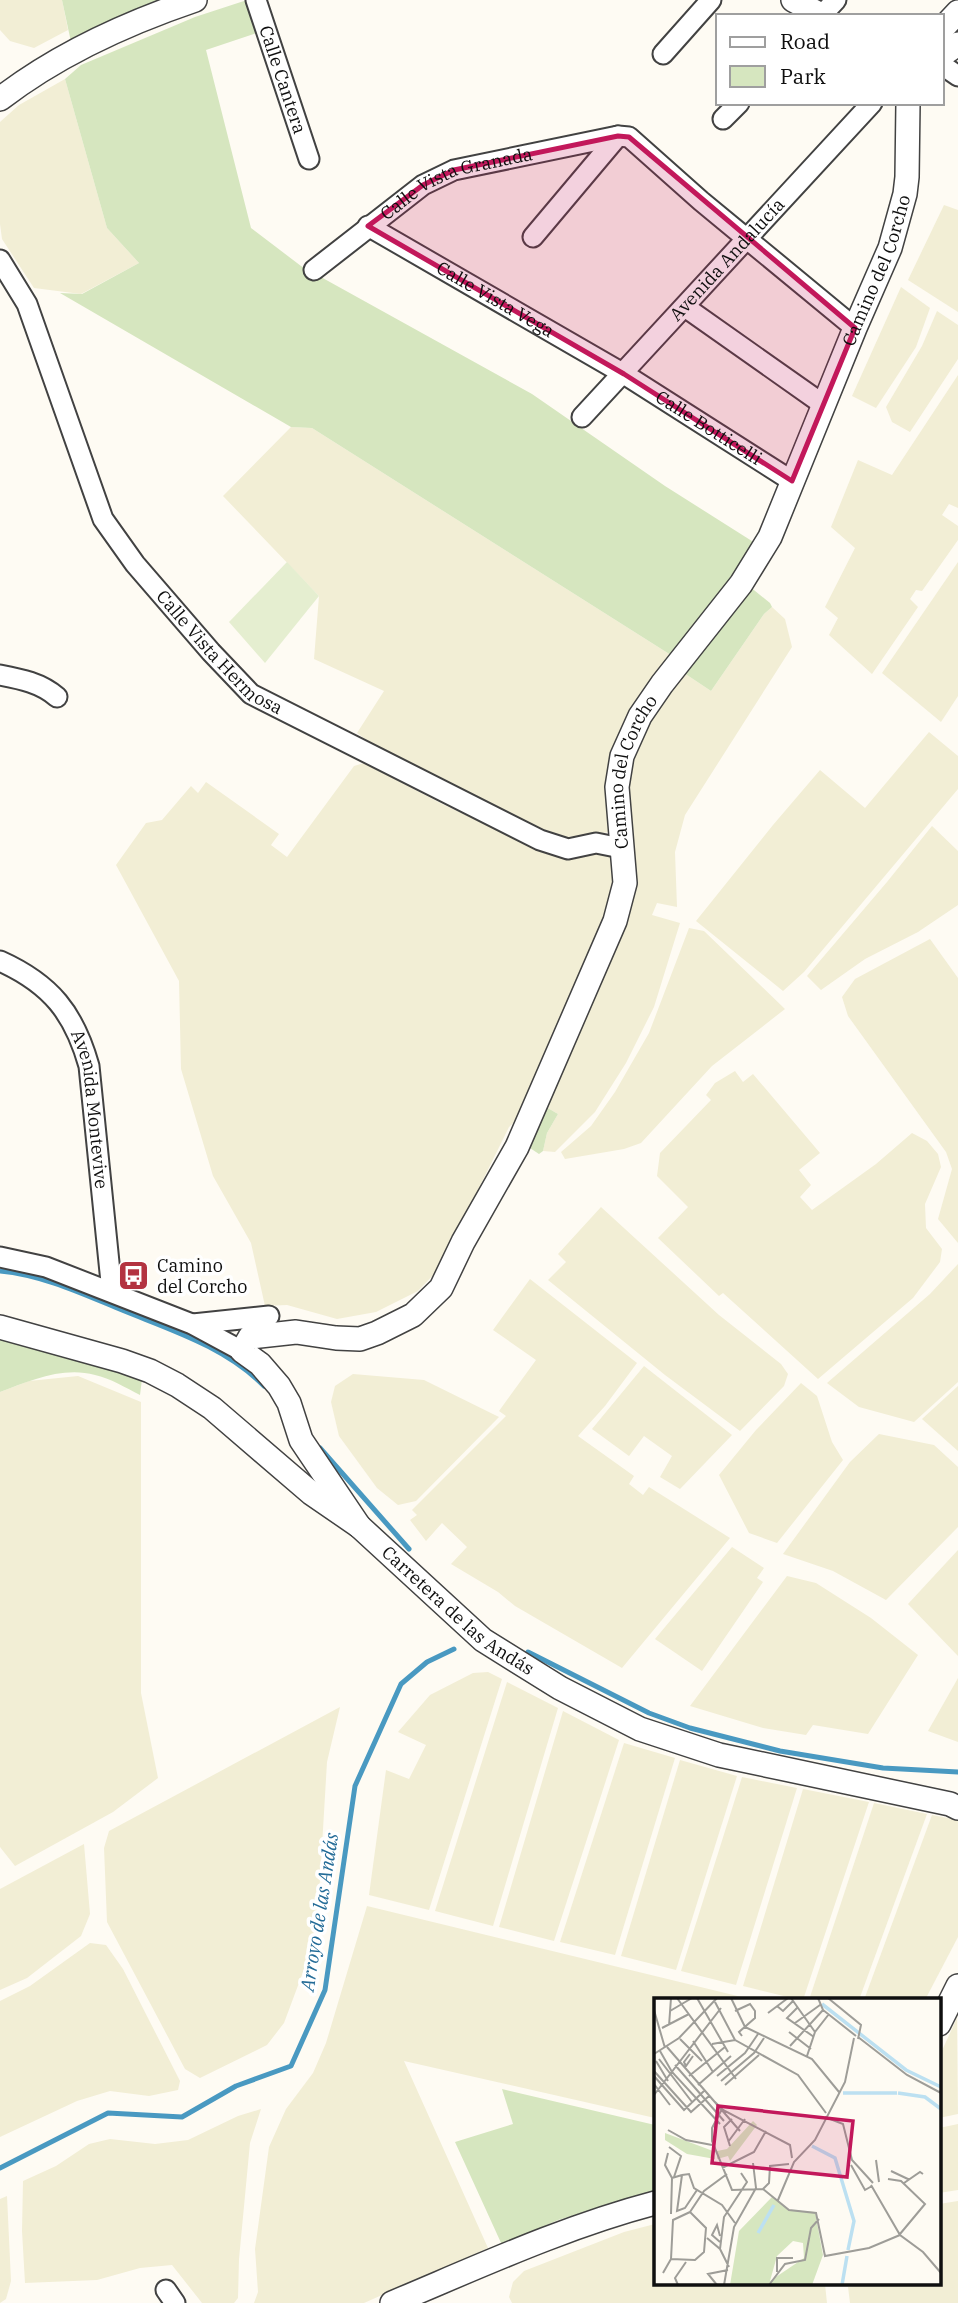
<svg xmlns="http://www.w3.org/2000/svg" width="958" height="2303" font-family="'IBM Plex Serif',serif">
<rect width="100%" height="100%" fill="#fefbf3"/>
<g fill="#f2eed5">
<path d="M0,0H62L68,30L34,48L10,41L0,30Z"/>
<path d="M65,79L107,228L139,263L81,294L34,288L2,239L0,224V122L19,105Z"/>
<path d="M944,205L958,210V312L908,280Z"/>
<path d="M901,287L930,308L916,347L876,408L852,396Z"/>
<path d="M937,311L958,325V359L910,432L892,422L886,407L922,346Z"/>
<path d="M958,375V508L949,504L942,515L958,526V540L922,591L916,590L910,599L918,607L872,674L829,635L838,618L825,607L855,548L831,527L858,460L892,475Z"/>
<path d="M291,427L312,428L674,657L629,723L611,832L551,839L380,750L357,733L384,691L314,659L319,596L223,496Z"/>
<path d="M958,562V696L941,722L882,673Z"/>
<path d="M772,607L785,619L792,647L685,815L675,852L677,907L657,903L652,915L680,923L654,1007L626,1063L595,1112L555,1152L543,1151L547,1133L558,1114L546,1107L625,914L627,779L634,749L656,706L684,673L711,691L764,614Z"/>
<path d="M929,732L958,756V789L804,972L783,991L696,921L773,825L820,770L865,808Z"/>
<path d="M364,763L444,805L544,851L593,849L607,852L615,864L617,889L521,1116L509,1127L439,1269L418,1291L376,1312L337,1319L287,1305L265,1306L251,1243L213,1176L181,1069L179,981L116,865L146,823L162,820L191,786L198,793L206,782L279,834L271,845L287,857L354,766Z"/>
<path d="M932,826L958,851V905L918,932L865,959L821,990L807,976L887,882Z"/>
<path d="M689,928L704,931L785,1009L712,1066L641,1143L624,1149L565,1159L561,1152L591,1126L615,1092L649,1033Z"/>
<path d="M930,939L958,978V1243L938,1219L952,1169L946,1152L848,1016L842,997L855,979Z"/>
<path d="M735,1071L743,1082L753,1074L820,1153L799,1170L811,1185L800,1197L812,1210L876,1164L912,1133L927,1141L938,1154L941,1167L925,1204L926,1228L942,1249L940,1262L913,1298L818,1379L723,1293L719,1296L658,1238L688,1207L657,1176L660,1153L711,1100L706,1095L715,1083Z"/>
<path d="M601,1207L719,1315L781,1364L788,1374L784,1386L740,1431L665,1375L548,1280L566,1262L558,1254Z"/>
<path d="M958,1264V1382L914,1422L859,1407L827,1383L930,1294Z"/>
<path d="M530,1279L637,1363L605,1406L578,1436L634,1476L629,1484L643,1495L649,1487L730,1538L622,1668L515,1606L498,1592L451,1564L467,1547L442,1523L426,1541L410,1520L417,1515L412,1510L506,1416L499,1411L536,1360L493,1330Z"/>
<path d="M644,1366L732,1435L680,1489L660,1477L672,1456L644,1436L629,1456L592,1429Z"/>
<path d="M353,1374L424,1380L499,1417L416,1501L398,1505L377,1488L339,1436L331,1402L335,1386Z"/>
<path d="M78,1376L141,1402V1693L158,1778L113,1812L15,1866L0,1847V1392L29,1381Z"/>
<path d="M801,1383L817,1396L832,1442L843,1460L777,1543L749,1533L719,1475L756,1430Z"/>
<path d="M958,1386V1451L922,1419Z"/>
<path d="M879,1434L934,1445L958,1467V1527L886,1600L833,1571L783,1554L850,1462Z"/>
<path d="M732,1547L764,1568L757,1578L763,1582L702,1671L655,1639Z"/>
<path d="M958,1550V1656L908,1604Z"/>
<path d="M787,1576L816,1583L871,1618L918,1655L868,1734L813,1725L806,1735L763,1728L690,1706Z"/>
<path d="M488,1672L502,1679L429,1910L369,1895L386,1770L409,1779L426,1745L398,1732L430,1695L473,1673Z"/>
<path d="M958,1678V1742L928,1731Z"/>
<path d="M507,1682L558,1708L493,1926L435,1911Z"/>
<path d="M340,1707L327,1762L318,1914L312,1948L284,2023L267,2045L200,2078L185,2069L107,1922L104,1848L109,1831Z"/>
<path d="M563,1711L619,1740L554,1941L499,1927Z"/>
<path d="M624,1743L675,1758L615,1955L560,1942Z"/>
<path d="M680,1760L737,1776L676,1970L621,1956Z"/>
<path d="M742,1777L797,1788L736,1985L681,1971Z"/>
<path d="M803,1789L869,1802L803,2000H800L743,1986Z"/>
<path d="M874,1803L927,1814L859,2000H809Z"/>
<path d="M932,1815L958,1820V1937L925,2000H864Z"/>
<path d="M84,1844L90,1914L81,1936L27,1978L0,1990V1889Z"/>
<path d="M367,1906L754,2000H655V2118L404,2061L488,2248L364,2303H254L258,2292L255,2249L269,2147L286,2109L313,2073L326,2043Z"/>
<path d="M90,1943L106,1945L123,1969L180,2081L178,2090L149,2096L110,2091L77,2101L0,2137V2001L30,1986Z"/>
<path d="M957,2018L958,2114L939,2118V2057Z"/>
<path d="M261,2109L250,2143L239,2259L238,2298L234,2303H202L172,2265L140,2268L97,2280L25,2283L22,2231L23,2181L56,2166L89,2144L110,2139L155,2144L188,2140L238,2116Z"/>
<path d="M958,2124V2190L939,2193V2128Z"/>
<path d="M7,2196L11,2281L6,2299L0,2303V2199Z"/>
<path d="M958,2201V2303H850L848,2287L870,2284H939V2275L941,2274L939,2264V2204Z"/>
<path d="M655,2224V2284H825L827,2303H512L509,2297L513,2282L524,2271L624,2232Z"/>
</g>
<g fill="#d6e6bf">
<path d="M62,0H173L71,42Z"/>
<path d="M247,0L257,33L206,50L251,228L301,266L532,394L665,486L755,543L719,602L674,657L312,428L291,427L60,293L82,294L139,263L107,228L65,79L81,65L195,17Z"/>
<path d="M749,586L770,603L772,607L764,614L711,691L684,673Z"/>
<path d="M546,1107L558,1114L547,1133L543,1151L539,1154L524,1144Z"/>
<path d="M0,1337L104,1365L142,1379L140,1395C126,1388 110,1378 95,1375C63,1366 29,1381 0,1392Z"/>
<path d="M502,2089L655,2125V2191L558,2220L502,2245L455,2142L513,2124Z"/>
</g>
<path fill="#e5eed0" d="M287,562L319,596L265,663L229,622Z"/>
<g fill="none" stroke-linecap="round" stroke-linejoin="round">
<g stroke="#4999c1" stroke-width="5">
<path d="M0,1271C43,1275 83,1294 122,1310C171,1330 226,1347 264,1386"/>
<path d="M320,1448L409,1549"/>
<path d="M528,1652L649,1713L690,1728L780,1751L883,1768L958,1772"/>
<path d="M0,2168L108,2113L182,2117L236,2086L291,2066L325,1990L355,1786L401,1684L427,1662L454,1649"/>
</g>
<defs>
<g id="minor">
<path id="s1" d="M256,0L309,159"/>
<path d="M821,16L836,0"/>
<path d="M663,54L711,0"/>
<path d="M942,65L958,76"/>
<path d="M723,119L739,103"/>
<path id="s2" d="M368,226L624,374L792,481"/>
<path d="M533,237L618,136"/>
<path id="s3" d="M0,260L27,304L103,519L135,564L211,652L251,694L540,840L568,849L596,843L621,848"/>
<path id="s4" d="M314,270L423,185L454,170L618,136L629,137L701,201L855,328"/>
<path d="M685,307L824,405"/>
<path id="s5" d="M582,417L872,103"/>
<path d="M0,675C21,679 41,683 57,697"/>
<path id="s6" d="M0,961C51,984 74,1013 89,1066L112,1292"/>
<path d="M0,1257L46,1267L192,1324L242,1351"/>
<path d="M193,1324L269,1316"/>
<path d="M166,2290L175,2303"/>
</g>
<g id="tertiary">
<path d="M793,0L823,16"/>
<path d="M942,29L958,12"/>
<path d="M942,55L958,44"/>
<path d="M0,99C57,55 127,23 195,0"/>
<path id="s7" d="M0,1327L122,1361L150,1371L177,1385L212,1408L311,1493L359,1526L483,1640L560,1688L640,1729L719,1755L950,1804L958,1808"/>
<path id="s8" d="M359,1526L301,1440L289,1403L279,1386L260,1364L242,1351L250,1337L296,1332L336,1338L360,1339L377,1333L413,1315L441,1288L463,1242L517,1147L615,921L625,883L617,787L622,756L640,716L662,684L741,584L770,537L855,328L890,248L905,194L907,177L908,103"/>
<path d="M939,2024L958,1986"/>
<path d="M392,2303C478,2267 564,2227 655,2203"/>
</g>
</defs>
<use href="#minor" stroke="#424242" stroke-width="23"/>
<use href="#tertiary" stroke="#424242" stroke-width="26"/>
<use href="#minor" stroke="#fff" stroke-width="19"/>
<use href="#tertiary" stroke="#fff" stroke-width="23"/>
</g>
<path fill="#c2185b" fill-opacity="0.2" stroke="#c2185b" stroke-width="5" stroke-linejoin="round" d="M618,136L629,137L855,328L792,481L624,374L368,226L423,185L454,170Z"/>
<defs>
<symbol id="bus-square" viewBox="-11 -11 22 22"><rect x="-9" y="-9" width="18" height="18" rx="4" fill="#b33341" stroke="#fff"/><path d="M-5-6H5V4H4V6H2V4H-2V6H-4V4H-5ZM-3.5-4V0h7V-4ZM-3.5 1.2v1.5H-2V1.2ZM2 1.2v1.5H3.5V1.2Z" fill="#fff"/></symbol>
</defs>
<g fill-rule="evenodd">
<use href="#bus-square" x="116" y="1258" width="35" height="35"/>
</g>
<g text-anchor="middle" stroke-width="7" stroke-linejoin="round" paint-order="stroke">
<g font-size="18" fill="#0f0f0f" stroke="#fff">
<text dy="6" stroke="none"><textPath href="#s1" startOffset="84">Calle Cantera</textPath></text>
<text dy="6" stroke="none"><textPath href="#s4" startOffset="170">Calle Vista Granada</textPath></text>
<text dy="6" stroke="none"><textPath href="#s5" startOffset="214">Avenida Andalucía</textPath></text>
<text dy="6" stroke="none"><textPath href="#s8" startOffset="1564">Camino del Corcho</textPath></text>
<text dy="6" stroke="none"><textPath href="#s2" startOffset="147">Calle Vista Vega</textPath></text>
<text dy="6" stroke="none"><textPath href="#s2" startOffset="396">Calle Botticelli</textPath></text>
<text dy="6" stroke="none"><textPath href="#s3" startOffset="458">Calle Vista Hermosa</textPath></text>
<text dy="6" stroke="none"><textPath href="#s8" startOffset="998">Camino del Corcho</textPath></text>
<text dy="6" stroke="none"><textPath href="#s6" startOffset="186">Avenida Montevive</textPath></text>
<text dy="6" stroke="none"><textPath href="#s7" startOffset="548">Carretera de las Andás</textPath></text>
</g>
<g font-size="18" fill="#0f0f0f" stroke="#fff" text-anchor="start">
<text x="157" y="1272">Camino<tspan x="157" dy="21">del Corcho</tspan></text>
</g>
<g font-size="19" font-style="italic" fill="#236b97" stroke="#fff">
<text transform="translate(319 1912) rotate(-81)" y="7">Arroyo de las Andás</text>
</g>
</g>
<g transform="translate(654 1998)">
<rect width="287" height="287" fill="#fefbf3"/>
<path d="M99,123L103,127L76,163L74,158L63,161V153L73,151ZM11,135L59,153L61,161L33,156L11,142ZM118,199L135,212L161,214L169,257L158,287H76L85,233ZM139,243L149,245L150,260L116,283L123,258Z" fill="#d6e6bf" fill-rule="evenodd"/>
<path fill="none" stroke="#bce0f1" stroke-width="3.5" d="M168,6L252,72L287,89M189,95H243M244,95L271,99L287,111M158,148L181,160L200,223L194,252M104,235L120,207M188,287L193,258"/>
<path fill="none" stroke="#9e9d98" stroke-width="2" d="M23,0L82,81M43,0L74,54M77,0L91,29L158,61L185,94M137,0L161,34M164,0L169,12L202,38M174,0L207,27L204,41M61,4L81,42M123,8L129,13L139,3M144,9L133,20L160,39M0,12L11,50M16,13L38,0M81,13L96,6L101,13V20L85,34L88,38M114,15L134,0M141,25L166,7M15,28L17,0M8,30L35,16M135,34L157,51M204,39L253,77L287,95M26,41L48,63M39,43L59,74M58,46L81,42L144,77L172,115M136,48L169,12M13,49L86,133M6,53L18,74L66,126M0,56L25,40L63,0M36,56L30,64L32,68L39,58M153,58L161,34L175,16M5,61L38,104M2,63L14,83M21,67L70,123M0,73L37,114L55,98M0,78L30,112L51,92M35,78L71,49M63,78L91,55L104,36M67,83L100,55L110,40M0,86L16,107M44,87L77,58M71,87L105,57M0,97L67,10M58,101L69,112L136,147L138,160M68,111L58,130V143L78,192L109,191L115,185L116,168L135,166M171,119L189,126L198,162L219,185M14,132L32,142L58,147M74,144L91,121M76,148L70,129L78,121M15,149L27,158L20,179M14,155L11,167L18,180M222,162L225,184M197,167L211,192L218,188M68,170L100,154L112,133M237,173L256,182M28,177L35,176L40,190L68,207L81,225M28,177L23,213L31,210L43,192M234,181L247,183L271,206L246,236M250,185L266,174L269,176M217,187L246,237L269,254L287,275M109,191L135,212L162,215L171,258L215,250L246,237M124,202L140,164L161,142L191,84L200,40M36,214L50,193L73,176M17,216L18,180L28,177M53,240L66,251L75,269M66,244L58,237L63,227L66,238M66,251L70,219L93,184L87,175M17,261L41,262L50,254L52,230L36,214M123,274V260H139M9,275L17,261L19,222L36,214M24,287L21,280L32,264M63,287L54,276L74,272M70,287L80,229L102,190L99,165M115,287L131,266L151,262L157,230L165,221"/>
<path fill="#c2185b" fill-opacity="0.15" stroke="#c2185b" stroke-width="3.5" d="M64,108L199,123L193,179L58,165Z"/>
<rect width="287" height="287" fill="none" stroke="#0f0f0f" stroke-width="3.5"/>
</g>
<rect x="716" y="14" width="228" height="91" fill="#ffffff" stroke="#9f9f9f" stroke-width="2"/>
<rect x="730" y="37" width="35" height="10" fill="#ffffff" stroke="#9f9f9f" stroke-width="2"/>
<text x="780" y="49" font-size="21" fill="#0f0f0f">Road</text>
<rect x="730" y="66" width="35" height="21" fill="#d6e6bf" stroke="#9f9f9f" stroke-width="2"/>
<text x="780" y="84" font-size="21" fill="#0f0f0f">Park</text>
</svg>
